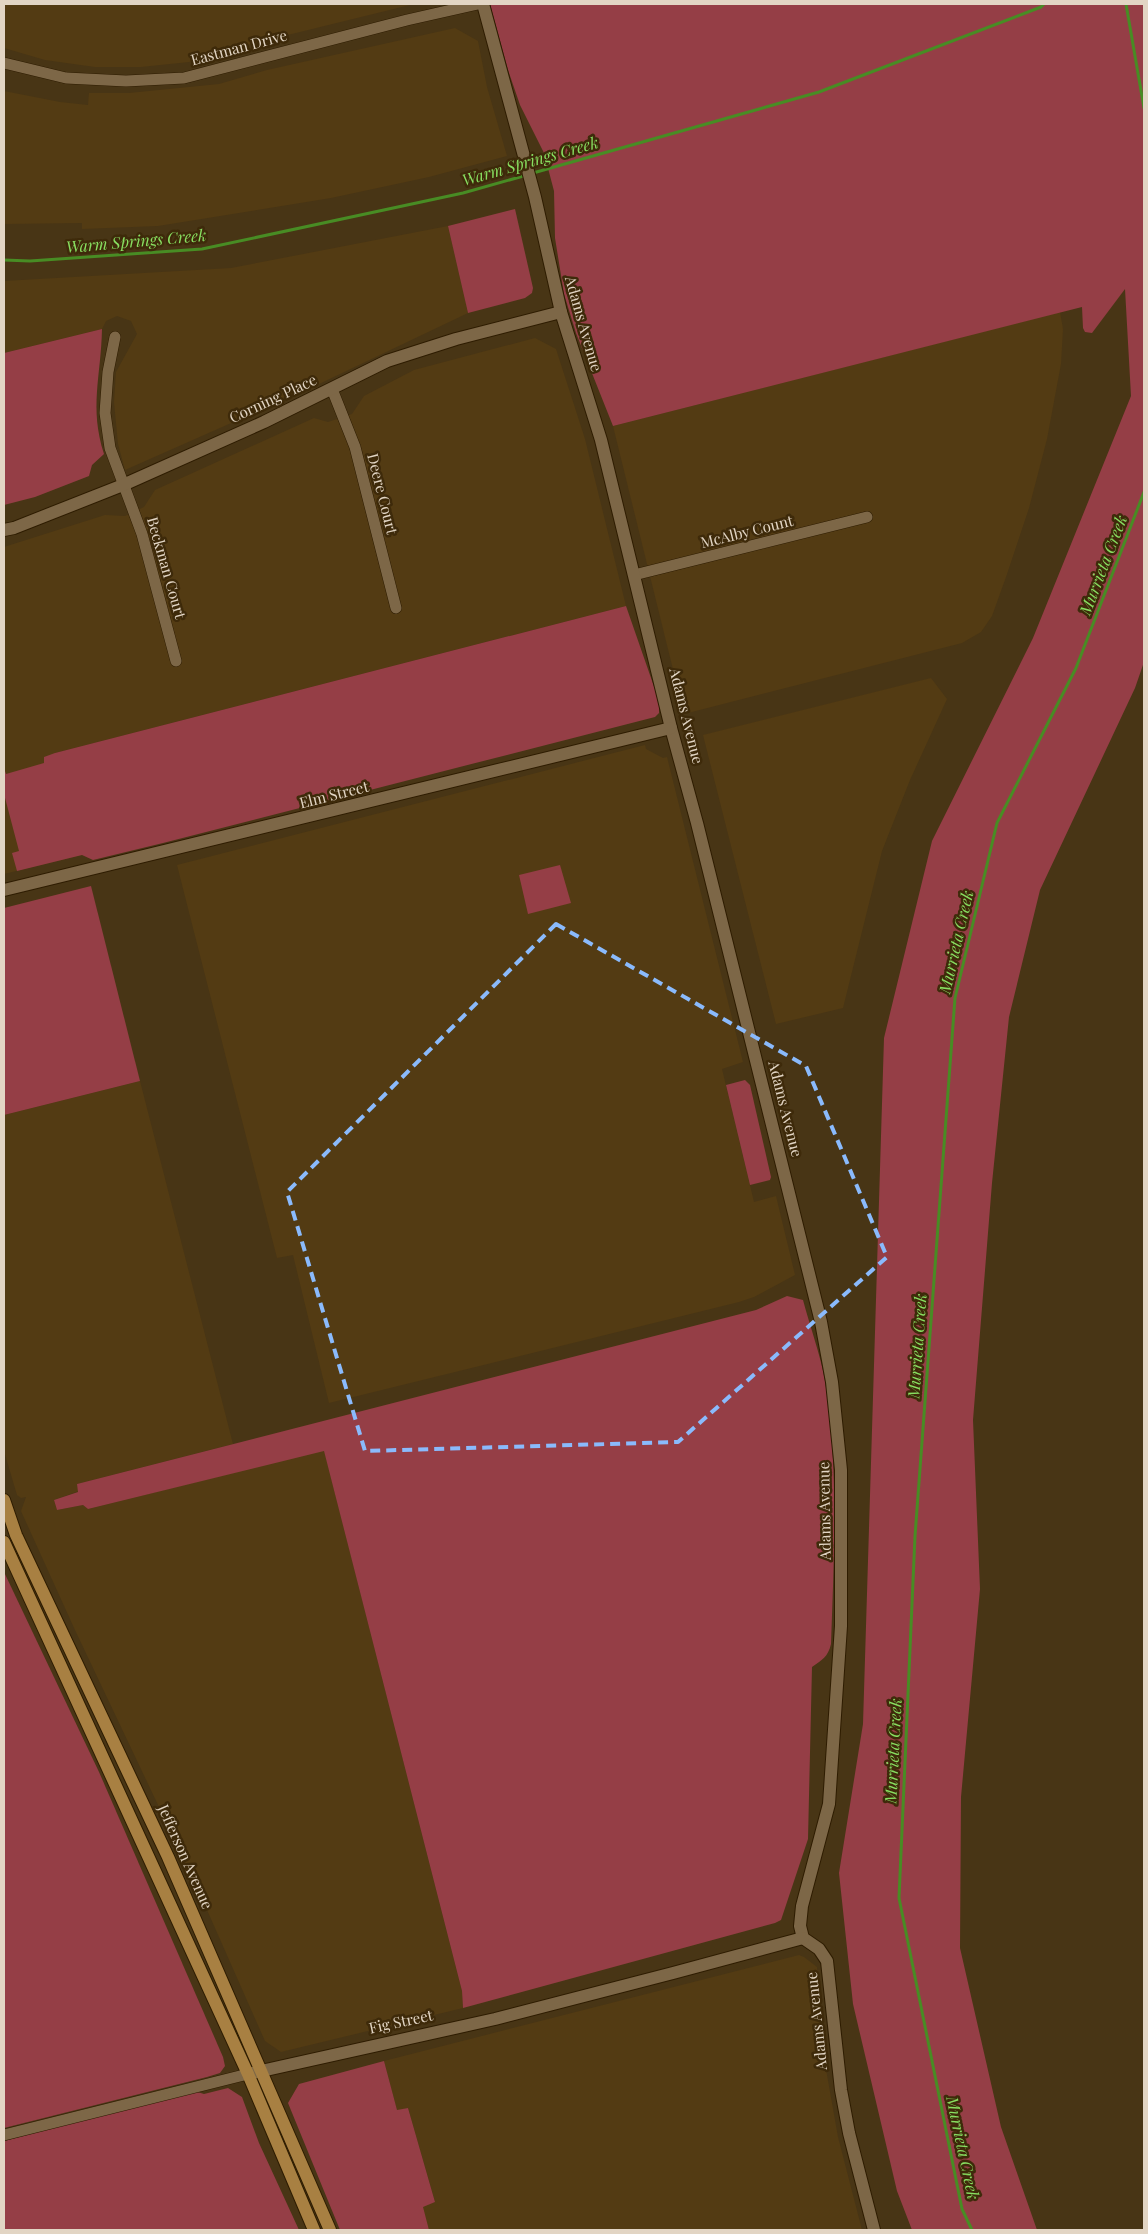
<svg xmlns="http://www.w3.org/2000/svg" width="1148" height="2234" font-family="'Playfair Display',serif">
<rect width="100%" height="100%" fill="#483515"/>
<g fill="#533b13">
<path d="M4,4H409L410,5L251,44L189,62L141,67H95L45,60L4,48Z"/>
<path d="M455,28L478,41L487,87L507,156L429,177L331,198L158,226L82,229V223L4,224V91L60,102L88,105L89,93H129L219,84L267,70Z"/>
<path d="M448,226L468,313L319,384L125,470L118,444L114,402L116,372L137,334L131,321L117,316L106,321L102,329L4,353V281L231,268Z"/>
<path d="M1060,312L1063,329L1061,364L1047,439L1029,508L1006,577L992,616L981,632L962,643L684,714L613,426Z"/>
<path d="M535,338L556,349L585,439L626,606L55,753L82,855L4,874V547L105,515L125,516L144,507L155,490L314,418L328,422L352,414L364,396L414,370Z"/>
<path d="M931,678L947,699L910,780L882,851L843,1008L776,1024L703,735Z"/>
<path d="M645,745L646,749L663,758L667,757L743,1062L722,1069L754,1202L776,1196L795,1275L754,1297L739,1302L329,1403L293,1255L277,1258L177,865Z"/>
<path d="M140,1081L233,1444L77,1484L79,1491L54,1500L57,1510L83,1505L88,1509L324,1450L462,1991L463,2008L281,2052L265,2041L196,1885L75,1630L21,1511L26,1497L21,1498L17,1495L4,1451V1115Z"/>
<path d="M799,1955L804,1957L817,1967L824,2058L838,2137L862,2230H429L422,2206L435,2202L408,2108L397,2111L384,2061Z"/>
</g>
<g fill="#953e46">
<path d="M490,4H1144V662L1135,688L1040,890L1009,1017L992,1183L973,1420L980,1589L961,1797L960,1948L1001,2127L1037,2230H912L897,2191L853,2004L839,1873L863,1724L884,1038L932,841L1033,638L1131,396L1125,289L1092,333L1085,332L1083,328L1082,307L613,426L576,333L564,294L555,238L554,191L544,153L520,105L508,70Z"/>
<path d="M515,209L533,288L532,293L525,298L468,313L448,226Z"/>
<path d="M102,329C101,377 89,407 104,454L92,465L89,476L35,497L4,505V353Z"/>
<path d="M626,606L659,701V713L655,717L163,843L93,860L82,855L17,871L12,853L19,851L4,794V768L6,774L44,763V757L55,753Z"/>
<path d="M560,865L571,903L528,914L519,875Z"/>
<path d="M91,886L140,1081L4,1115V908Z"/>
<path d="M745,1080L750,1085L771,1177L770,1180L750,1185L726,1085Z"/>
<path d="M787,1296L803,1300C810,1327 820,1353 825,1381C839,1468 834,1556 831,1644C828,1657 822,1660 812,1667L808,1839L781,1920L775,1923L463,2008L462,1991L324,1451L88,1509L83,1505L57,1510L54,1500L78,1492L77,1484L756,1310Z"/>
<path d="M4,1572L99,1772L223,2057L225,2066L220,2073L207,2077L4,2128Z"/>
<path d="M384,2061L397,2110L408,2108L435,2202L423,2207L429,2230H340L288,2103L299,2084Z"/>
<path d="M228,2088L242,2097L259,2143L299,2230H4V2141L194,2091L204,2094Z"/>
</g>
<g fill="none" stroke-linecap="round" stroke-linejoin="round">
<g stroke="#488c24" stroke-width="3">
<path d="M1126,4L1144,108"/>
<path d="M533,173L819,92L1041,7L1044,4"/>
<path d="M4,260L30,261L202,249L463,193L527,175"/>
<path d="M972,2230L962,2209L899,1898L915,1536L955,998L997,823L1076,668L1144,492"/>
</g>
<defs>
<g id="minor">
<path d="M4,63L66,78L126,81L184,78L407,20L478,4"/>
<path d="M115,337L108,372L105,413L110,448L142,534L176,661"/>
<path d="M332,389L355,447L396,608"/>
<path d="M634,575L867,517"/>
<path d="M4,2135L248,2074"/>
</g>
<g id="tertiary">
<path d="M483,4L535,197L561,312L601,440L671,728L697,823L821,1322L832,1382L841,1470V1626L829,1804L802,1906L800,1926L803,1938L819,1949L827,1961L841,2090L849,2133L874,2230"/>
<path d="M4,530L14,528L123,485L264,422L387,361L456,339L561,312"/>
<path d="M4,890L671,728"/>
<path d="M248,2074L495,2019L673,1973L803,1938"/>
</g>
<g id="primary">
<path d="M4,1500L16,1535L168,1857L330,2230"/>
<path d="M4,1542L248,2074L314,2230"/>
</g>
</defs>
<use href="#minor" stroke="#2e1c00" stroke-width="12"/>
<use href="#tertiary" stroke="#2e1c00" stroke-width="14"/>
<use href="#primary" stroke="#2e1c00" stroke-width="14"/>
<use href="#minor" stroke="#7d6747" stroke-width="11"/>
<use href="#tertiary" stroke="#7d6747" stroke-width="12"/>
<use href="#primary" stroke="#a88042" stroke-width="12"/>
</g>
<path fill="none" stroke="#8abafc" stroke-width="4" stroke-dasharray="10 6" stroke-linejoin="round" d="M556,924L806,1066L887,1257L678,1442L365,1451L287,1192Z"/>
<g text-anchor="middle" stroke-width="5" stroke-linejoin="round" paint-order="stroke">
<g font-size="15" fill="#e2d5c4" stroke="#3e2a0a">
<text transform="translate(239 48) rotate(-15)" y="5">Eastman Drive</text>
<text transform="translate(583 324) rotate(74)" y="5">Adams Avenue</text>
<text transform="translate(273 399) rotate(-25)" y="5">Corning Place</text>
<text transform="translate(382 494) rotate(76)" y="5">Deere Court</text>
<text transform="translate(747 532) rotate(-14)" y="5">McAlby Count</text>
<text transform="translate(166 568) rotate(74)" y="5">Beckman Court</text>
<text transform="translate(686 716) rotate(76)" y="5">Adams Avenue</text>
<text transform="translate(334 795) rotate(-14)" y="5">Elm Street</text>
<text transform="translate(785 1109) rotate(76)" y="5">Adams Avenue</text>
<text transform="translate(825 1511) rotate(-91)" y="5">Adams Avenue</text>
<text transform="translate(185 1857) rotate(66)" y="5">Jefferson Avenue</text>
<text transform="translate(817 2021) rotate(-96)" y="5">Adams Avenue</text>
<text transform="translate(401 2022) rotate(-12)" y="5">Fig Street</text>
</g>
<g font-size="16" font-style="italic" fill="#88df60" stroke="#3e2a0a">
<text transform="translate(530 161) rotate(-16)" y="6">Warm Springs Creek</text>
<text transform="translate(136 241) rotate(-5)" y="6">Warm Springs Creek</text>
<text transform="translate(1103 565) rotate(-69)" y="6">Murrieta Creek</text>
<text transform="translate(956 942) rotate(-77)" y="6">Murrieta Creek</text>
<text transform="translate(917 1346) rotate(-86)" y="6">Murrieta Creek</text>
<text transform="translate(893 1751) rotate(-87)" y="6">Murrieta Creek</text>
<text transform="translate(963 2148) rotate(78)" y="6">Murrieta Creek</text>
</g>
</g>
<rect width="1148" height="2234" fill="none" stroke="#e2d5c4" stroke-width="10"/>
</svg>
